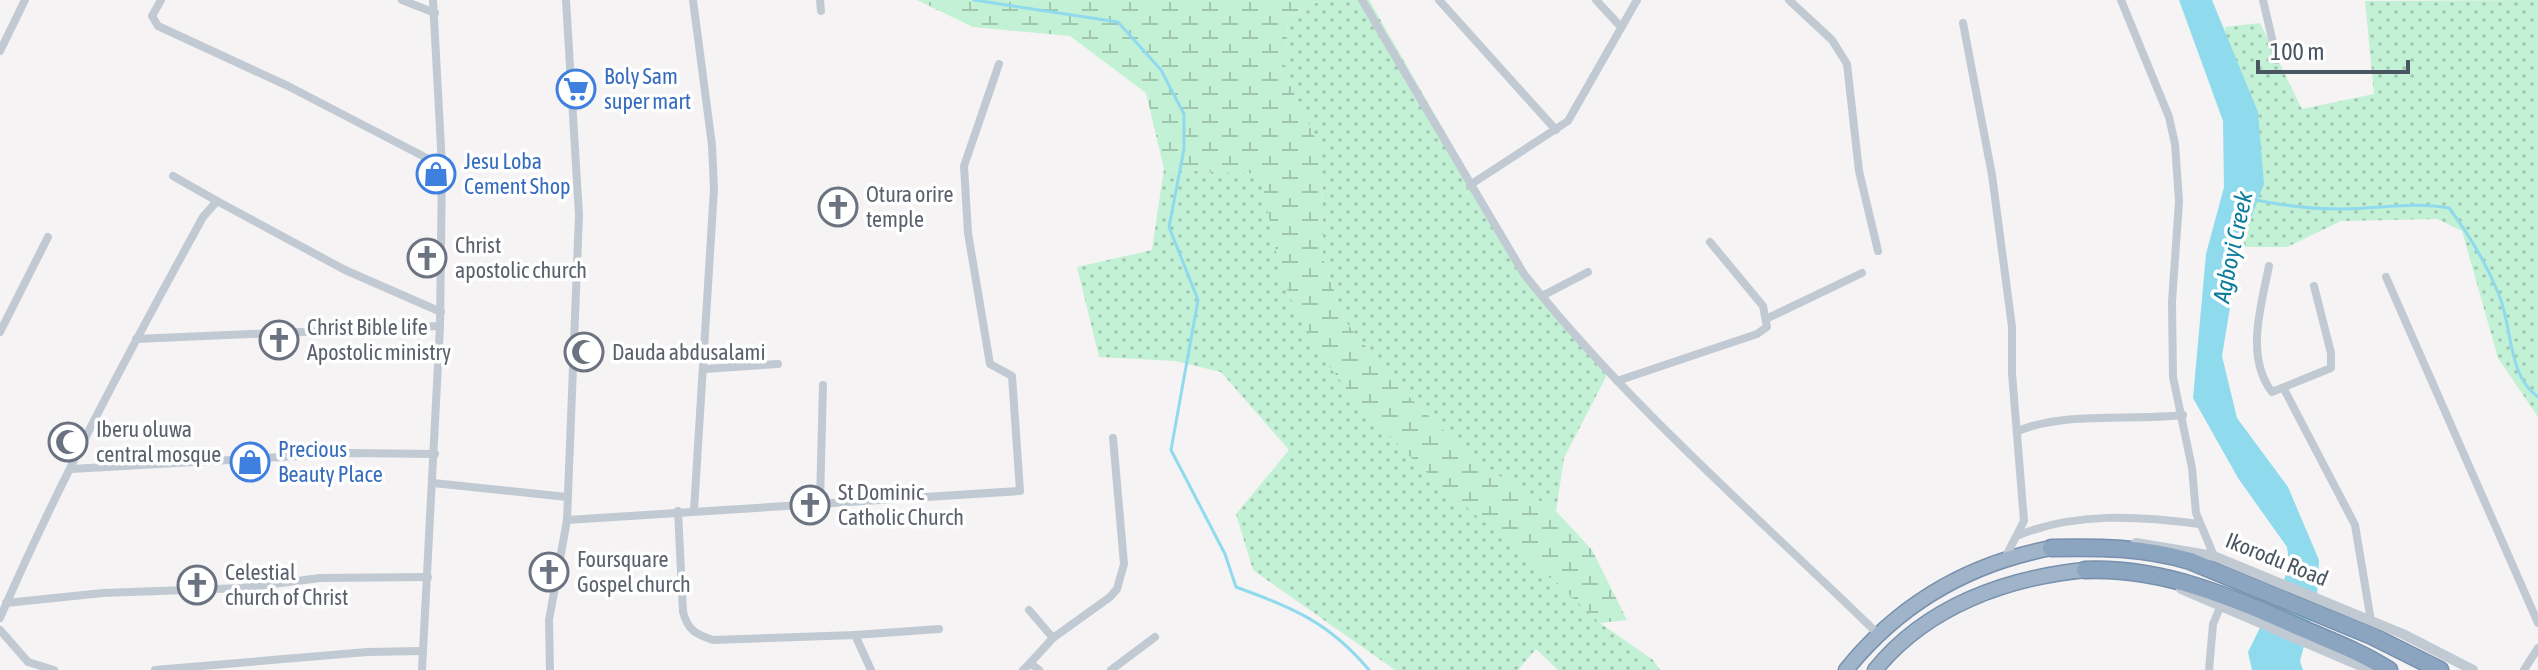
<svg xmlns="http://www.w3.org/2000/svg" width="2538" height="670" font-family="'Asap Condensed',sans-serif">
<defs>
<pattern id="grass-dots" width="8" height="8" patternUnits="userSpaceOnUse" patternTransform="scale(2)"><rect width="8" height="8" fill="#c3f1d5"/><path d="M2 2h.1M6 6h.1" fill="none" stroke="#a0c6b0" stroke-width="1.8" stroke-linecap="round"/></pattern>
<pattern id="wetland-marsh" width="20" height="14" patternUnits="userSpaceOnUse" patternTransform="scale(2)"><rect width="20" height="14" fill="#c3f1d5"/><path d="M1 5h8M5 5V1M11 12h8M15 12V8" fill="none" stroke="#a0c6b0"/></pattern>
</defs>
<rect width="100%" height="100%" fill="#f5f3f3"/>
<g fill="url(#grass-dots)">
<path d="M1322,0H1369L1534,287L1609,371L1564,458L1556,511L1475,461L1398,386L1345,321L1323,259L1322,152L1285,74L1288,17Z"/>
<path d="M2538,0V417L2498,358L2462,231L2437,219L2341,221L2287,247H2240L2225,27L2260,23L2302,109L2374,94L2365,1Z"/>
<path d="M1164,169L1260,174L1290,297L1402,448L1543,568L1600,623L1653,660L1660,670H1558L1536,649L1518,670H1395L1253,570L1236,514L1289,450L1221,372L1175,361L1099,357L1077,267L1152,250Z"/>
</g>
<path fill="url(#wetland-marsh)" d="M917,0H1322L1288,17L1285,74L1322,152L1323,259L1345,321L1398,386L1475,461L1556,511L1592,550L1627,620L1600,623C1497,524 1349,432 1291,299C1274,261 1270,214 1260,174L1164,169L1146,93L1070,36L973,27Z"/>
<path fill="#90daee" d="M2179,0H2212L2258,112L2264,184L2240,247L2222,356L2237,418L2288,487L2319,560L2317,597L2300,661L2303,670H2252L2248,652L2290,567L2287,547L2238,478L2193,398L2206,254L2224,187L2223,121Z"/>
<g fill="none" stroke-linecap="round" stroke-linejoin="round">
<g stroke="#90daee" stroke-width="3">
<path d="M974,0L1118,22L1161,70L1184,114V149L1169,227L1198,300L1171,450L1225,554L1236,587C1293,608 1329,622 1369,670"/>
<path d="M2256,200C2285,206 2313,209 2343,209C2379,209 2414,201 2449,208C2470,236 2486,262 2499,295C2513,328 2507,375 2538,397"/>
</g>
<defs>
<g id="trunk">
<path d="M1846,670C1899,604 1968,564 2051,548"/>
<path d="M1875,670C1927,606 2006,578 2085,570"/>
</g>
<g id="motorway">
<path d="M2051,548C2099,547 2143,547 2190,561L2372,636L2440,670"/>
<path d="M2085,570C2163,567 2231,597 2301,628C2331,641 2361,652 2389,670"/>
</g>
</defs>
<use href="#trunk" stroke="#7690ad" stroke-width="17"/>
<use href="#motorway" stroke="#7690ad" stroke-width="19"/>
<g stroke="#c1cad2" stroke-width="8">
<path d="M161,0L152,16L158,26L288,86L442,166"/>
<path d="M402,0L435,13"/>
<path d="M693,0L712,145L714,189L694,510"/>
<path d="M820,0L821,11"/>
<path d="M1362,0L1524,274C1628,405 1757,516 1877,633"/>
<path d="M1439,0L1556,130"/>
<path d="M1596,0L1621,27"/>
<path d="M1789,0L1832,40L1847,64L1859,171L1878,251"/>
<path d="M2121,0L2169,117L2175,144L2179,201L2172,302L2173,377L2192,468L2196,513L2214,556"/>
<path d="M2263,0L2277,60"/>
<path d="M1963,23L1992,175L2012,327V373L2024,521L2005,558"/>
<path d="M0,51L25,0"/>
<path d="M173,176L217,201"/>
<path d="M1470,185L1568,121L1637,0"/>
<path d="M2269,266C2261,306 2245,357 2272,392L2331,368V353L2314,286"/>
<path d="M2386,277L2538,623"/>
<path d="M1542,296L1588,272"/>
<path d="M1768,318L1862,273"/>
<path d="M0,332L48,237"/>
<path d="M136,339L440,326"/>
<path d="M705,369L778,364"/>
<path d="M1617,381L1757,334L1767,327L1763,306L1710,242"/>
<path d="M2284,389L2355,525L2371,621"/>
<path d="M2018,431C2065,411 2132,421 2183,415"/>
<path d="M71,469L351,453L435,454"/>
<path d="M433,483L567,497"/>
<path d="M820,502L823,385"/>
<path d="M678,511L683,612C688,630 695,634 713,640L855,635L871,670"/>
<path d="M567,520L1020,491L1012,376L990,364L968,233L964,166L999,64"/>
<path d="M2019,535C2076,512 2139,516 2199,524"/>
<path d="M6,603L103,593L242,588L320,578L428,577"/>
<path d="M1029,610L1053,638"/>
<path d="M0,618C60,480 131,348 203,217L217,201L345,270L441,312"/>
<path d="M0,630L28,662L54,670"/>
<path d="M855,635L939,629"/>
<path d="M1030,663L1053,638L1110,597L1117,589L1124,564L1113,438"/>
<path d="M155,670L367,652L422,651"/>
<path d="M422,670L440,326L442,166L433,0"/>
<path d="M550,670L549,620L567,520L579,215L566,0"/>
<path d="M1023,670L1030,663L1039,670"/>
<path d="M1111,670L1155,637"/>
<path d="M2209,670L2213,624L2221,605"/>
<path d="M2524,670L2538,648"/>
</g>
<g stroke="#c1cad2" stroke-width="10">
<path d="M2136,543L2214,556L2403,634L2473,670"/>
<path d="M2181,589L2370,670"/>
</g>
<use href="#trunk" stroke="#9fb4c9" stroke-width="14"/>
<use href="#motorway" stroke="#8ba5c1" stroke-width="16"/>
</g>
<defs>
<symbol id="supermarket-ring" viewBox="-11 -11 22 22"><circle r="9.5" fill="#fff" stroke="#3f7fe0" stroke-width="1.5"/><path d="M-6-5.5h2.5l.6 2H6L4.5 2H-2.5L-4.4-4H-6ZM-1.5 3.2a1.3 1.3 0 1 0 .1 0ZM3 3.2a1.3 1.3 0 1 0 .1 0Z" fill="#3f7fe0"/></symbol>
<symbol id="shop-ring" viewBox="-11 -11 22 22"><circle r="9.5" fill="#fff" stroke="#3f7fe0" stroke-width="1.5"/><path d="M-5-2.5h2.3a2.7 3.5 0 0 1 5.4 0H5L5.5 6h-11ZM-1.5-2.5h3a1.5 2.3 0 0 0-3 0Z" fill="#3f7fe0"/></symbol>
<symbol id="church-ring" viewBox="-11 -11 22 22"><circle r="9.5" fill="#fff" stroke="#6b7280" stroke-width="1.5"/><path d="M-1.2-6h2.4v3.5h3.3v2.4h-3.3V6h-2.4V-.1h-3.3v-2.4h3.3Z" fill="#6b7280"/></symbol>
<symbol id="mosque-ring" viewBox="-11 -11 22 22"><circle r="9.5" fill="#fff" stroke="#6b7280" stroke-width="1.5"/><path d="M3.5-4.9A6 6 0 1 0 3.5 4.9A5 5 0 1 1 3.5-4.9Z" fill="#6b7280"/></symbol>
</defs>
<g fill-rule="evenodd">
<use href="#supermarket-ring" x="554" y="67" width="44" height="44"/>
<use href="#shop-ring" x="414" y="152" width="44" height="44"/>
<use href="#church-ring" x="816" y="185" width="44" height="44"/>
<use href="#church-ring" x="405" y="236" width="44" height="44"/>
<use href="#church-ring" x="257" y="318" width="44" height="44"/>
<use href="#mosque-ring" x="562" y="330" width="44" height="44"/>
<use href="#mosque-ring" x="46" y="420" width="44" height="44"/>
<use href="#shop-ring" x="228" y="440" width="44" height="44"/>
<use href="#church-ring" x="788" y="483" width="44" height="44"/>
<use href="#church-ring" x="527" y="550" width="44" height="44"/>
<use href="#church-ring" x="175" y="563" width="44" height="44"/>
</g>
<g text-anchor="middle" stroke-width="7" stroke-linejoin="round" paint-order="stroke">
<g font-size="22" fill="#366cbe" stroke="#fff" text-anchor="start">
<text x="604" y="84">Boly Sam<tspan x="604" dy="25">super mart</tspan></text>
<text x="464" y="169">Jesu Loba<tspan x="464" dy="25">Cement Shop</tspan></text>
<text x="278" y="457">Precious<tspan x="278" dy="25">Beauty Place</tspan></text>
</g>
<g font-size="22" fill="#5b616d" stroke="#fff" text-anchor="start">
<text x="866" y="202">Otura orire<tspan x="866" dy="25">temple</tspan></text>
<text x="455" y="253">Christ<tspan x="455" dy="25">apostolic church</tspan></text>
<text x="307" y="335">Christ Bible life<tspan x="307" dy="25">Apostolic ministry</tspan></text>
<text x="612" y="360">Dauda abdusalami</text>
<text x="96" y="437">Iberu oluwa<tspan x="96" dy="25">central mosque</tspan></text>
<text x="838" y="500">St Dominic<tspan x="838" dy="25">Catholic Church</tspan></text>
<text x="577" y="567">Foursquare<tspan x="577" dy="25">Gospel church</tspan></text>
<text x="225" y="580">Celestial<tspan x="225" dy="25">church of Christ</tspan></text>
</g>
<g font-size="22" fill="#4a5661" stroke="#fff">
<text transform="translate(2277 559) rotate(22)" y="8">Ikorodu Road</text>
</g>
<g font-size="24" font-style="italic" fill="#0c7c9b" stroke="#fff">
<text transform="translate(2233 247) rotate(-78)" y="8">Agboyi Creek</text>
</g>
</g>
<path d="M2258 60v12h150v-12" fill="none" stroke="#4a5661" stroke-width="4"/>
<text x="2270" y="60" font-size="24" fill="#4a5661" stroke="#ffffff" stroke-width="6" paint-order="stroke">100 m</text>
</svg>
